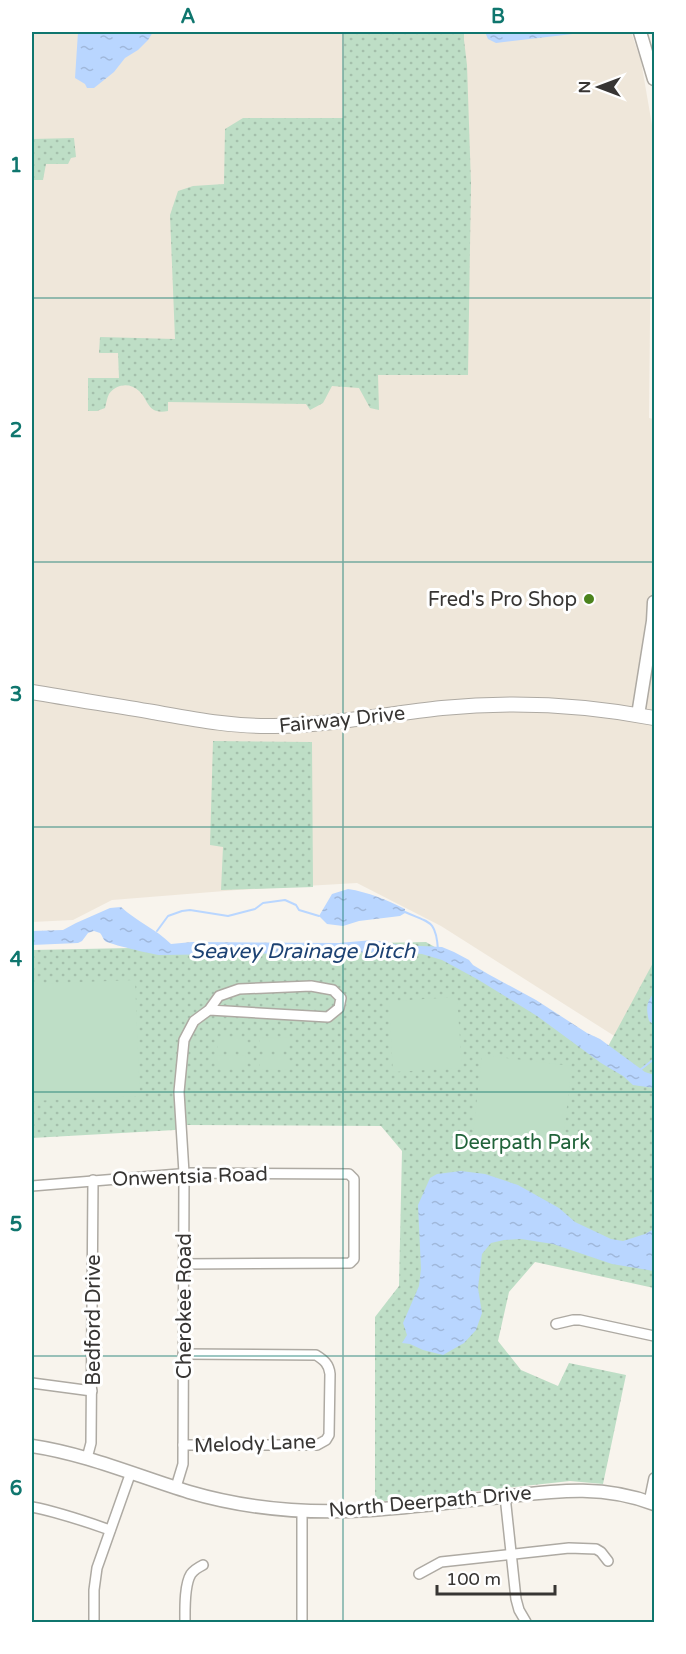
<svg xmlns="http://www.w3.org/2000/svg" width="686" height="1654" font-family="'Varela Round',sans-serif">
<defs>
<pattern id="green-dots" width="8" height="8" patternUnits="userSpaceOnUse" patternTransform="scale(1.5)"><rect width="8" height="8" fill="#bedec6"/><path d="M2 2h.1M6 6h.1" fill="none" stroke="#a4bfab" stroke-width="1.8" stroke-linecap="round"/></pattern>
<pattern id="water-ripples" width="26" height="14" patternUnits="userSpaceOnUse" patternTransform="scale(1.5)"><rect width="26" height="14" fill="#b9d6ff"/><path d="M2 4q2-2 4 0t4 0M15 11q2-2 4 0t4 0" fill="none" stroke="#a0b8db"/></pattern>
</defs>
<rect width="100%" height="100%" fill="#f8f4ed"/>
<path fill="#efe7da" d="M32,32H631L641,61L652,125L649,418L654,419V964L616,1037L441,926L357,883L237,890L112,900L73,920L32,922Z"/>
<g fill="url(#green-dots)">
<path d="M344,32H464V40L467,65L471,184L468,375H378L379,410L370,408L359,388L332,386L323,403L310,410L306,404L168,402V411C147,415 149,400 139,391C130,382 116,384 109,394C107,398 106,404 105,408L97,411H88V378H119L118,353H99L100,337L175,339L170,215L178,191L193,186L224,184L225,129L243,118H343Z"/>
<path d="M74,138L76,157L71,158L68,164H46L43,180H32V139Z"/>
<path d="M213,741L312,742L313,887L221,890L223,847L210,845Z"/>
<path d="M426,942L526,999L605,1052L654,961V1058L652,1061L654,1064V1288L535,1262L509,1292L498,1341L521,1370L558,1386L569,1363L626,1375L603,1484L570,1481L375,1502V1317L399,1286L402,1151L381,1126L183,1125L175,1130L32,1138V950Z"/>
</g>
<g fill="#bedec6">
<path d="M135,980L140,1096L32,1101V984Z"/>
<path d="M457,997L462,1068L393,1072L389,1006L394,1001Z"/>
<rect x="218" y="1037" width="28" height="13"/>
<path d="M260,1037L289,1038V1051H260Z"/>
<path d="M217,1055L246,1056L245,1069H217Z"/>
<path d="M482,1055L572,1066L562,1147L556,1152L472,1142Z"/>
<path d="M260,1056H288V1070L260,1069Z"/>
</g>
<g fill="url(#water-ripples)">
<path d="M78,32H153L148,40L138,50L125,58L114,72L94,88H87L85,84L75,78Z"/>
<path d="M485,32H590L496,43L488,39Z"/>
<path d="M348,889C368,892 387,900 405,909V913L400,916L359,921L343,926L327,924L319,916L332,894Z"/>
<path d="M121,907C136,921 156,929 171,944L192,942L339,943L373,940L399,945L442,947L454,952L469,960L473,965L488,974L536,1000L587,1033L600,1039L645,1072L654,1075V1088L633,1085L623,1076L601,1063L537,1016L477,979L442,960L422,954L396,952L159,955C151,954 109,944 105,941C103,939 102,935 100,933L94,931L88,933L82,941L78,943L32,945V931L63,930L76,923L110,908Z"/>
<path d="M654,993V1025L649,1021C646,1009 646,1002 654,993Z"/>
<path d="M461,1171L485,1174L518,1185L559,1208L575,1222L611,1239L623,1241L645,1234L654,1229V1271L612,1264L553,1244L521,1239L504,1240L491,1243L482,1254L478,1288L482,1313L476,1330L464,1343L443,1355L423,1350L410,1344L402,1343L407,1335L403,1323L419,1286L421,1269L418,1205L430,1178L437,1174Z"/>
</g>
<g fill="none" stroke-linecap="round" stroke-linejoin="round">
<g stroke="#b9d6ff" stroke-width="2">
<path d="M405,912C429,923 436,919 438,950"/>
<path d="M157,931L168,916L182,911L190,910L228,916L255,909L263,903L285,900L296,905L299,910L319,916"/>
<path d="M640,1070L654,1059"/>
</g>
<defs>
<g id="minor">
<path d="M32,1186L191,1173L349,1174L354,1179V1259L350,1263L184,1264"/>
<path d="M556,1324L573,1320H580L654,1336"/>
<path d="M32,1383L92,1391"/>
<path d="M183,1445H317L326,1440L329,1435L330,1374C329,1364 324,1360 316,1355L183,1354"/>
<path d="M87,1458L91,1443L93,1180"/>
<path d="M176,1487L183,1464L184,1173L179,1092L184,1040L194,1021L209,1010L328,1017L339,1008L341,998L333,990L311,986L239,989L219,996L209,1010"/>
<path d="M505,1496L516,1599L519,1610L526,1622"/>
<path d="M649,1502L654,1478"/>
<path d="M32,1507C59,1512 84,1521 110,1530"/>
<path d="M302,1510V1622"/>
<path d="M419,1574L441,1562L569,1548L596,1549L601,1552L608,1561"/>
<path d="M94,1622V1590L97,1568L131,1472"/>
<path d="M185,1622C185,1610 184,1585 191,1574C194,1570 199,1567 203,1565"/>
</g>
<g id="tertiary">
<path d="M640,32L654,79"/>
<path d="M638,715L653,621L654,602"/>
<path d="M32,1446C86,1454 137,1476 189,1492C247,1509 310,1514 370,1510C414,1507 458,1501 501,1497C555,1491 602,1484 654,1504"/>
</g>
<path id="secondary" d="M32,692C72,699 112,705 153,712C193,719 234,727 274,726C331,725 386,714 442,708C512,701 586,705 654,718"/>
</defs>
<use href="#minor" stroke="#aeaaa3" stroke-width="12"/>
<use href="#tertiary" stroke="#aeaaa3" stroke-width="15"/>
<use href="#secondary" stroke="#aeaaa3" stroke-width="16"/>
<use href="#minor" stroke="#fff" stroke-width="9"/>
<use href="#tertiary" stroke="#fff" stroke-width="12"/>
<use href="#secondary" stroke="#fff" stroke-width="14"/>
</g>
<path fill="none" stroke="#0f766e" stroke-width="1.5" stroke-opacity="0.55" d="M343,32V1622M32,298H654M32,562H654M32,827H654M32,1092H654M32,1356H654"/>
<circle fill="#4b831c" stroke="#fff" stroke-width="2" cx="589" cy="599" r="6"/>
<g text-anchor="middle" stroke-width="6" stroke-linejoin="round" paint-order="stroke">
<g font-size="20" fill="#373533" stroke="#fff" text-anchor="end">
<text x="577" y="606">Fred's Pro Shop</text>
</g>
<g font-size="20" fill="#373533" stroke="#fff">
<text transform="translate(342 719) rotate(-6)" y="7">Fairway Drive</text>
<text transform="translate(190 1176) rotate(-2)" y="7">Onwentsia Road</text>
<text transform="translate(184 1306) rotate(-90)" y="7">Cherokee Road</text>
<text transform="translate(93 1320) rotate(-90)" y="7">Bedford Drive</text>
<text transform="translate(255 1443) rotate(-2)" y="7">Melody Lane</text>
<text transform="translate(430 1501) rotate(-5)" y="7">North Deerpath Drive</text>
</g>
<g font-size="20" fill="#21633a" stroke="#fff">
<text x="522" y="1149">Deerpath Park</text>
</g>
<g font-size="21" font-style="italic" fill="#1d4273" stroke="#fff">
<text x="303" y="958">Seavey Drainage Ditch</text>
</g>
</g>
<rect width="686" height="1654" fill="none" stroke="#ffffff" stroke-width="66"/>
<g transform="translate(599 87) rotate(270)" stroke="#ffffff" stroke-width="4.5" paint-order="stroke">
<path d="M0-4.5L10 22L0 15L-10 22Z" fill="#373533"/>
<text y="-9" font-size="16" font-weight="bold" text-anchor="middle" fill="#373533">N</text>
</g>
<path d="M437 1585v9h118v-9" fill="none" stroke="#373533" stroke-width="3"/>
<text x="446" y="1585" font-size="18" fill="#373533" stroke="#ffffff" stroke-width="4.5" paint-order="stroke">100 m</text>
<rect x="33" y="33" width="620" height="1588" fill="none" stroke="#0f766e" stroke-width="2"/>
<g font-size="20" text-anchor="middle" font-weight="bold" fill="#0f766e">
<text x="188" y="23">A</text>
<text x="498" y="23">B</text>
<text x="16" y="172">1</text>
<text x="16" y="437">2</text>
<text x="16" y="701">3</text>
<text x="16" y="966">4</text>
<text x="16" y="1231">5</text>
<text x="16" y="1495">6</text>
</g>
</svg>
